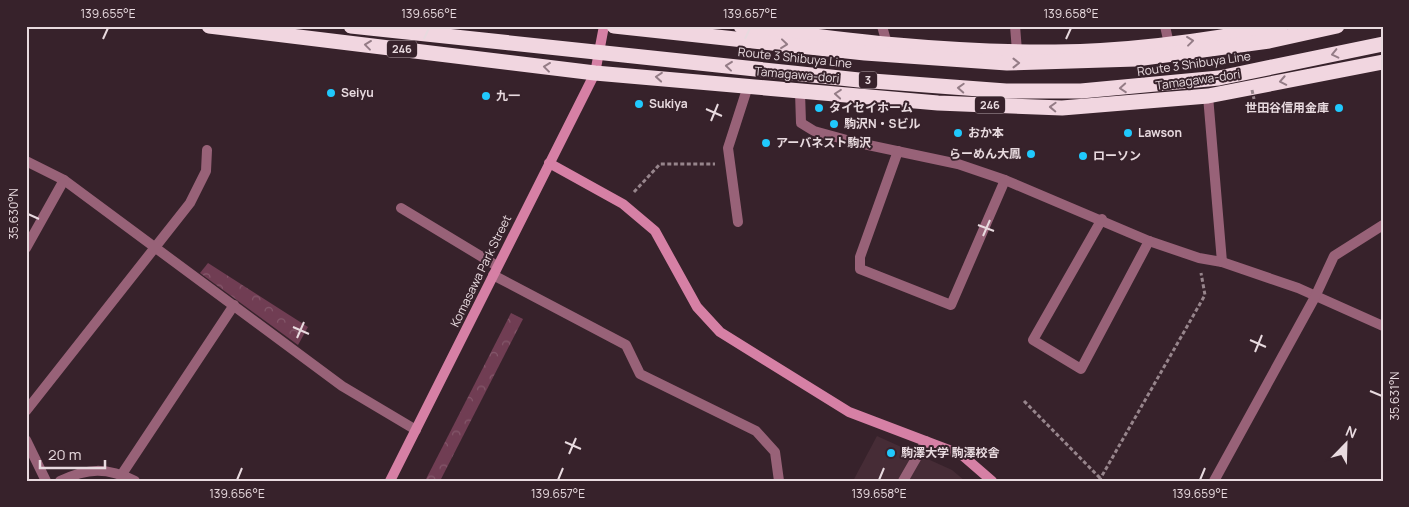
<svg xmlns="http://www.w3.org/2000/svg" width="1409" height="507" font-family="Manrope,'Noto Sans JP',sans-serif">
<defs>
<pattern id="forest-crowns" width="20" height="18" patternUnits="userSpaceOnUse" patternTransform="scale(1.25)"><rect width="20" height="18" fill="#703d53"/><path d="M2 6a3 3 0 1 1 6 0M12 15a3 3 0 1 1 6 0" fill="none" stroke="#84586b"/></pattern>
</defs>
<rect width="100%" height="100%" fill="#37222b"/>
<path fill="#462c36" d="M877,436L952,470L965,481H853Z"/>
<g fill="url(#forest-crowns)">
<path d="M208,263L308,327L298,345L200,273Z"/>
<path d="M511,313L523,319L440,481H425Z"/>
</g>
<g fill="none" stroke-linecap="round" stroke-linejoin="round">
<g stroke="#97858c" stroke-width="3" stroke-dasharray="4 2.5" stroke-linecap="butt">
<path d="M634,192L660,164H715"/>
<path d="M1024,401L1101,479"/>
<path d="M1099,481L1205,295L1201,273"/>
</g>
<g stroke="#986278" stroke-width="10">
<path d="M882,26L887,44"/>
<path d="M1015,26L1017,51"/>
<path d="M800,92L801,123L814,131L854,142L958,164L1005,180L1149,241L1199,258L1222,262L1298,288L1383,326"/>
<path d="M1208,96L1222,262"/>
<path d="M898,151L860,257V269L951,305L1005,180"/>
<path d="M26,161L64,180L342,386L416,430"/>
<path d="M401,208L497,266"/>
<path d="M1102,219L1033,340L1081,369L1149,241"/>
<path d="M738,222L728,148L748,86"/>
<path d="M26,248L64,180"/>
<path d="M493,275L626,345L640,374L756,431L775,452L779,481"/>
<path d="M26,411L190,203L206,171L207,150"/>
<path d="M122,474L234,305"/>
<path d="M60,481C87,468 107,467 135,481"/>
<path d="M903,481L926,441"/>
<path d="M1214,481L1315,297L1334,256L1383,225"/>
</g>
<g stroke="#986278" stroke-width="10">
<path d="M1165,26L1169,44"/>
<path d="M26,440L46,481"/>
</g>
<g stroke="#d680a5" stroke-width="10">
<path d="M549,163L623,204L655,231L697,307L720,332L849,412L962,455L992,481"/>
<path d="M390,481L595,73L604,26"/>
</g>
<g stroke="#f1d6e0" stroke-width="15">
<path d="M209,26L595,73L938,103L1062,108L1208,96L1383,62"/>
<path d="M741,26C844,41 950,53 1055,52C1131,51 1207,41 1281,26"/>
</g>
<path stroke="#97858c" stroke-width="3" stroke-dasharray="4 2.5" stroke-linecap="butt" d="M1252,90L1254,99"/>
<g stroke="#f1d6e0" stroke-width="15">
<path d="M351,26L859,80L1006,91H1081L1219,78L1383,44"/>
<path d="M614,26L865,53L1007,63L1136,59L1269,41L1337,26"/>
</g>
</g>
<defs><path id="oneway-chevron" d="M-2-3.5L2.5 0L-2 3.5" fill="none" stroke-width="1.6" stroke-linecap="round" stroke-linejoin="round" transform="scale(1.25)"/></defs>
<g stroke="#947c86">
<use href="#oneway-chevron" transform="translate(1190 41) rotate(-7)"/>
<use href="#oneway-chevron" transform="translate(784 44) rotate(6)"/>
<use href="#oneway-chevron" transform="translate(368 45) rotate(-173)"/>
<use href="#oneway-chevron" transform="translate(1335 54) rotate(167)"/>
<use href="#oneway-chevron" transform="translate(1016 63)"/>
<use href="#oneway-chevron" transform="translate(729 66) rotate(-174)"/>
<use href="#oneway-chevron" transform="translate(547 67) rotate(-173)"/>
<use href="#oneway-chevron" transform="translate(659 77) rotate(-175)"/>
<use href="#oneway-chevron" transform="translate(1283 81) rotate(169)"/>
<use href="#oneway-chevron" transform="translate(961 88) rotate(-177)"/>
<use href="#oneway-chevron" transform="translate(1123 88) rotate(176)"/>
<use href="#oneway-chevron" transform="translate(838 94) rotate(-175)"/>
<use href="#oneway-chevron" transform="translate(1053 107) rotate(-178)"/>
</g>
<path fill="none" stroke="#e8dadf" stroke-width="2" d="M103,39L108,28M424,39L429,28M745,39L750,28M1066,39L1071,28M706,109L722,116M711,121L718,104M28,214L39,219M978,225L994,231M983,236L990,220M293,327L309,334M297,338L304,322M1250,340L1266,347M1255,352L1262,335M1370,391L1382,396M565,442L581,449M569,454L576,438M237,480L242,468M558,480L563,468M879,480L884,468M1200,480L1205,468"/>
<g fill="#20c9fd" stroke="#37222b" stroke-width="2">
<circle cx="331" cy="93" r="5"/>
<circle cx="486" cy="96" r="5"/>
<circle cx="639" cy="104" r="5"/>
<circle cx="819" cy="108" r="5"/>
<circle cx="1339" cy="108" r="5"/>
<circle cx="834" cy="124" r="5"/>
<circle cx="958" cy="133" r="5"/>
<circle cx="1128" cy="133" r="5"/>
<circle cx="766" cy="143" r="5"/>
<circle cx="1031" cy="154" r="5"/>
<circle cx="1083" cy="156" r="5"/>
<circle cx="891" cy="453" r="5"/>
</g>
<g text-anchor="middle" stroke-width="4" stroke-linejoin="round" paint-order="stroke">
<g fill="#37222b" stroke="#b3a3a9" stroke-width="1">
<rect x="387" y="40.5" width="30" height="17" rx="4"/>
<rect x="859" y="71.5" width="18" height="17" rx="4"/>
<rect x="975" y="96.5" width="30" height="17" rx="4"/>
</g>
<g font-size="11" font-weight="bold" fill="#e8dadf">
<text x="402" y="53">246</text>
<text x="868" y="84">3</text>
<text x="990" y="109">246</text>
</g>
<g font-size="12" fill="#e8dadf" stroke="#37222b">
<text transform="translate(795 58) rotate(6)" y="4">Route 3 Shibuya Line</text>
<text transform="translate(1194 64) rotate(-8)" y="4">Route 3 Shibuya Line</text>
<text transform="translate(797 75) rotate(5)" y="4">Tamagawa-dori</text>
<text transform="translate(1198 80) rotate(-8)" y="4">Tamagawa-dori</text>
<text transform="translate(481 271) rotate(-64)" y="4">Komasawa Park Street</text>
</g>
<g font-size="12" font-weight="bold" fill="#e8dadf" stroke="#37222b" text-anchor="start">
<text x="341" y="97">Seiyu</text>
<text x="496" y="100">九一</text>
<text x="649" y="108">Sukiya</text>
<text x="829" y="112">タイセイホーム</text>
<text x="1329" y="112" text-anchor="end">世田谷信用金庫</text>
<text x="844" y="128">駒沢N・Sビル</text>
<text x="968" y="137">おか本</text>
<text x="1138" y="137">Lawson</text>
<text x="776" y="147">アーバネスト駒沢</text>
<text x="1021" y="158" text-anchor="end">らーめん大鳳</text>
<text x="1093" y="160">ローソン</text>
<text x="901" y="457">駒澤大学 駒澤校舎</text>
</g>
</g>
<rect width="1409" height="507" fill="none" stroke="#37222b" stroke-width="55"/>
<g transform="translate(1346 444) rotate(23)" stroke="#37222b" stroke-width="4" paint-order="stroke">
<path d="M0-4L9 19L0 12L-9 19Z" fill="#e8dadf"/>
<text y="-8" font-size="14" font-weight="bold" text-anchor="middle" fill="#e8dadf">N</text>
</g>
<path d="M40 460v8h65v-8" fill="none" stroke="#e8dadf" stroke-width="2.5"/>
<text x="48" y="460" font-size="15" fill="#e8dadf" stroke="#37222b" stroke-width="4" paint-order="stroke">20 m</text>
<rect x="28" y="28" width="1354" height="452" fill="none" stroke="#e8dadf" stroke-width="2"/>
<g font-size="12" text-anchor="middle" fill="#e8dadf">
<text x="108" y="18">139.655°E</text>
<text x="429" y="18">139.656°E</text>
<text x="750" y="18">139.657°E</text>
<text x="1071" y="18">139.658°E</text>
<text transform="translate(14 214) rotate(-90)" y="4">35.630°N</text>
<text transform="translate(1395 396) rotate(-90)" y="4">35.631°N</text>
<text x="237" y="498">139.656°E</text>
<text x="558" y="498">139.657°E</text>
<text x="879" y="498">139.658°E</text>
<text x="1200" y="498">139.659°E</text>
</g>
</svg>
